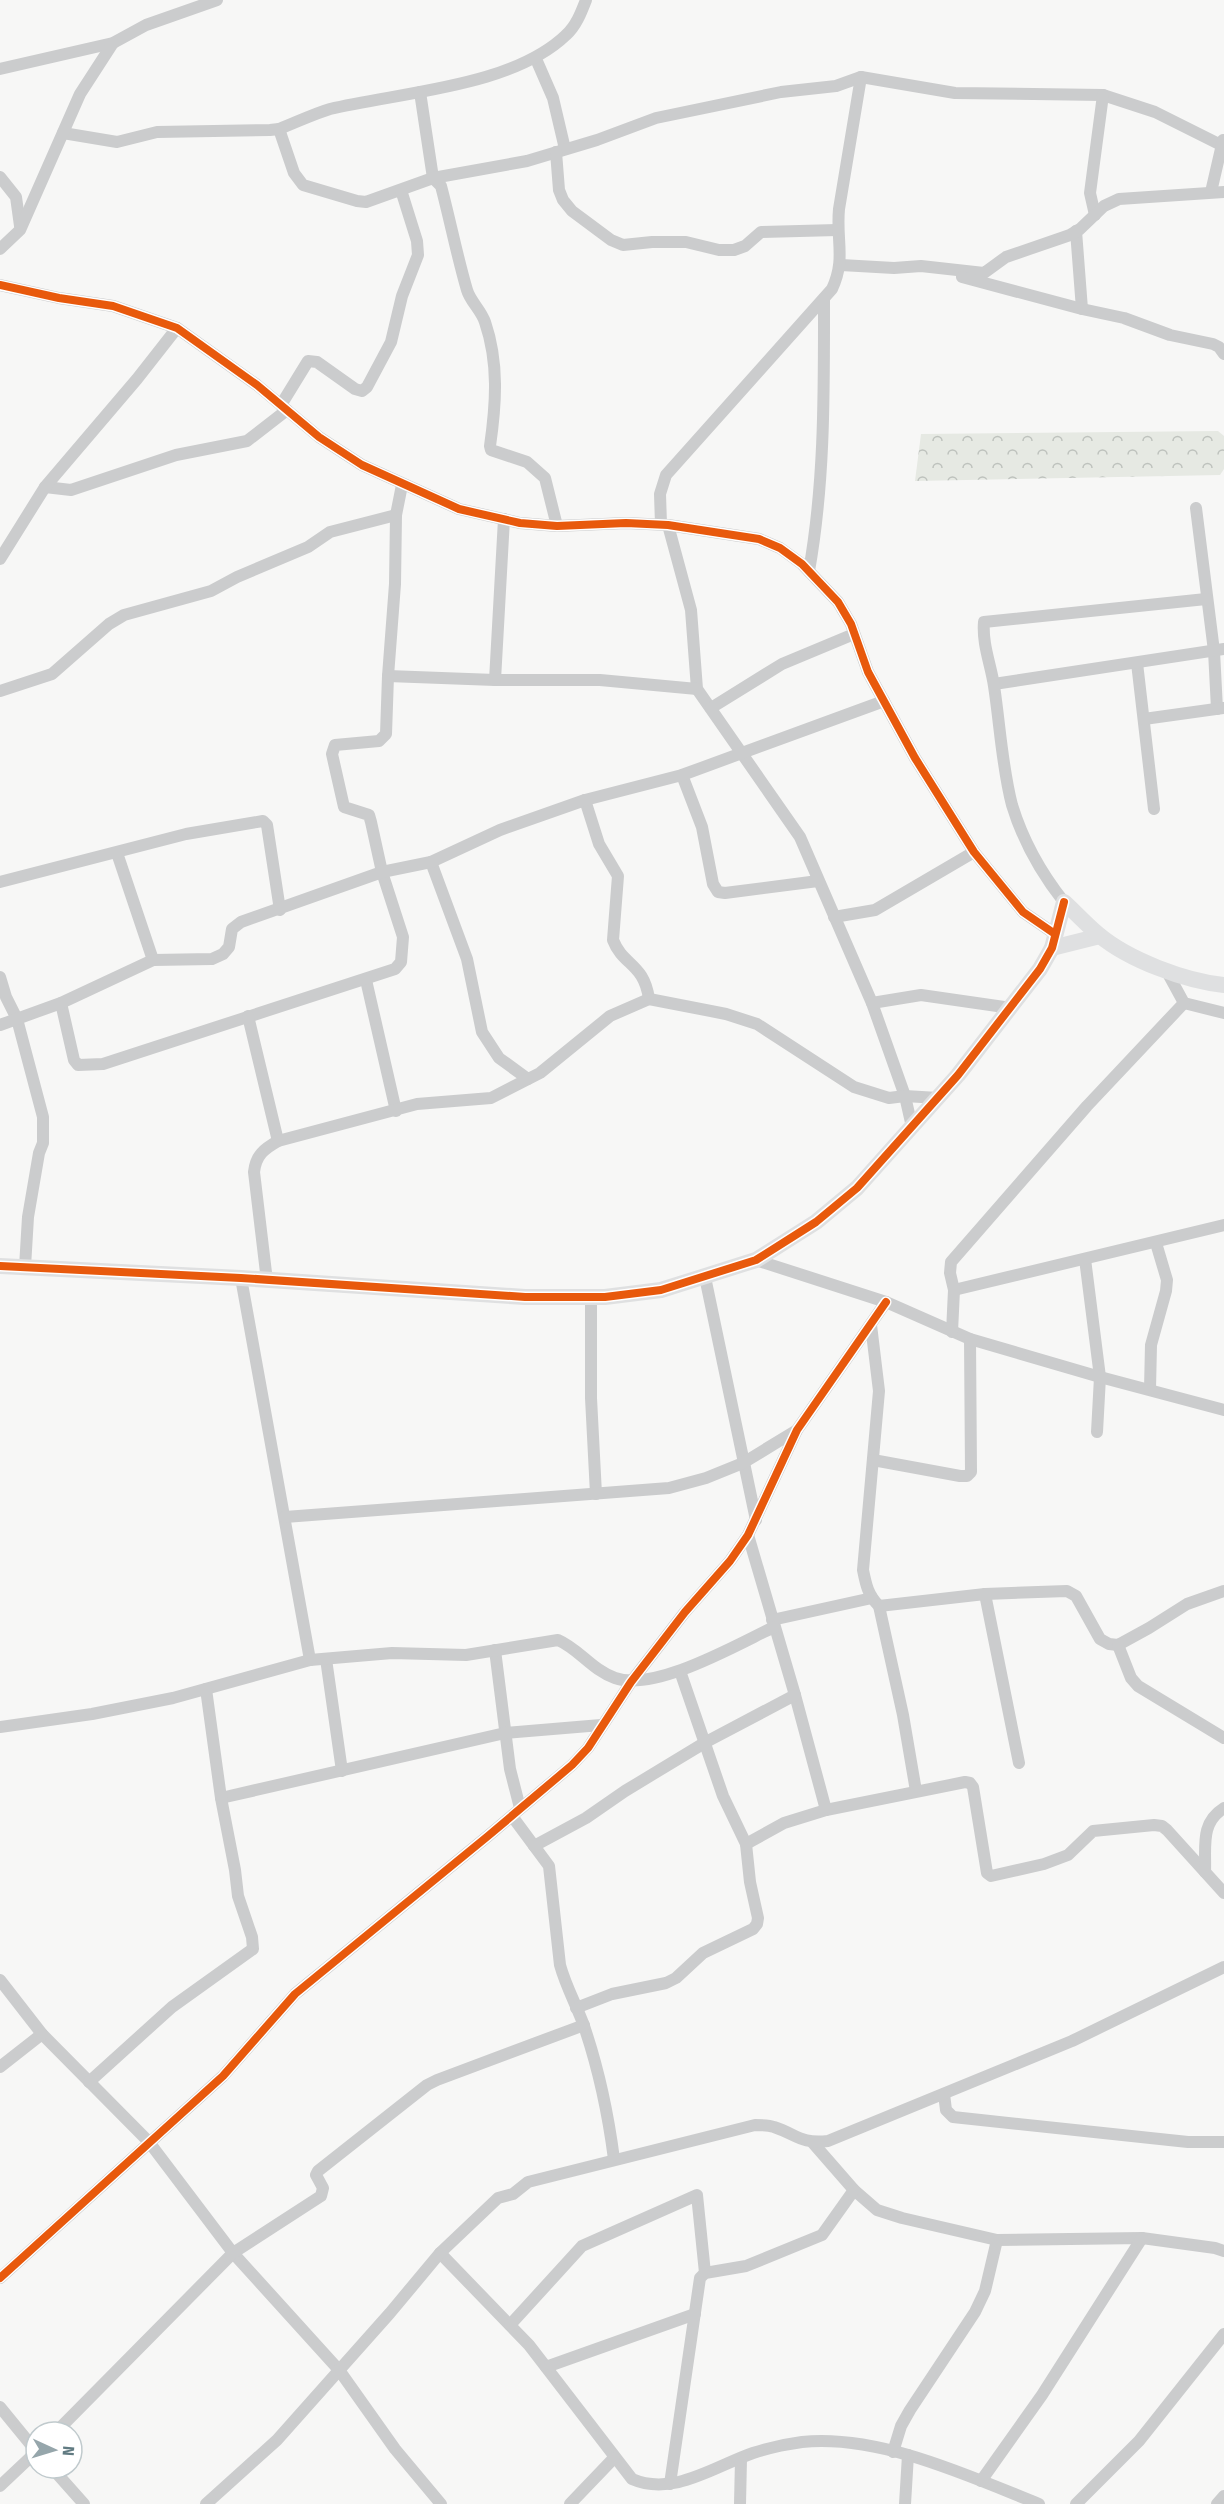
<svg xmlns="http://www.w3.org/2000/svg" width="1224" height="2504" font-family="'Fira Sans Condensed',sans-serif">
<defs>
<pattern id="forest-crowns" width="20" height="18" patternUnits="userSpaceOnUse" patternTransform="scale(1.5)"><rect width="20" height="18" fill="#e6e9e3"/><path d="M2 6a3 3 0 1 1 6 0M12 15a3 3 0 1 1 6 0" fill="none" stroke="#bec2bd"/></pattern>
</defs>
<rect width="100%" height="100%" fill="#f7f7f6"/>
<path fill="url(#forest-crowns)" d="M1218,431L1224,436V469L1220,475L915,481L921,434Z"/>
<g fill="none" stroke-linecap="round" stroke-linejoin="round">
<g stroke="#cbcccd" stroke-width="12">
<path d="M536,59L553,98L565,149"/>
<path d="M0,69L113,43L146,25L217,0"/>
<path d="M420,92L433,178L441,186C450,220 457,256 467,290C470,301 481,310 485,322C499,363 496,404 490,446L491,450L527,462L545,478L557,526"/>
<path d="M279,129L294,173L303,185L357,201L366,202L433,178L527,161L597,140L656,118L781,92L836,86L861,77L955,93L1103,95L1155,112L1221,145"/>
<path d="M63,133L117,142L157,132L270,130L279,129C295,123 313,114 330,109C401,92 512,87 566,35C576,26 581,13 586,0"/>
<path d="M556,152L559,190L563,200L572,211L611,240L623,245L652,242H686L719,250H734L745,246L761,232L837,230"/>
<path d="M0,177L16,197L20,226"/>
<path d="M1211,192L1223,140"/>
<path d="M1095,215L1090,193L1103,95"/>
<path d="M1076,231L1082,309"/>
<path d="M0,249L20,230L80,94L113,43"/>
<path d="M841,265L894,268L921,266L984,273L1006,257L1070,235L1080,229L1104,206L1119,199L1224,192"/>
<path d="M962,277L1082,309L1124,318L1170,335L1213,344L1219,347L1224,354"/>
<path d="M0,285L59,298L113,306L177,328L257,385L319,437L362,465L459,509L520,523L557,526L626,523L668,525L759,539L780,548L802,564L838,602L851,624L868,672L915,758L974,852L1023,912L1055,934"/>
<path d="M281,405L308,361L317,362L355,389L362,391L367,387L391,342L402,296L418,255L417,241L401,190"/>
<path d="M45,487L71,490L176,455L247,441L287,410"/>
<path d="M1196,508L1214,651L1217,709"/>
<path d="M661,524L660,494L666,475L832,289C846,259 836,241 839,209L861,77"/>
<path d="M668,525L691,610L697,689L800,837L872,1003L905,1096L912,1127"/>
<path d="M0,559L45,487L137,379L177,328"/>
<path d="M809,571C825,481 824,390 824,299"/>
<path d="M1137,663L1154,809"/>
<path d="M388,676L495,680H600L697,689"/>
<path d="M495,680L504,519"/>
<path d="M994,684L1224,649"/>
<path d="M0,691L52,674L109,624L124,615L211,591L237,577L308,547L330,532L396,515"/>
<path d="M711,708L782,664L854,634"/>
<path d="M1144,719L1223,708"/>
<path d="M682,775L702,827L713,884L718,892L725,893L818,881"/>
<path d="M585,800L599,844L618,876L613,940C623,966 644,963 649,999"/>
<path d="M117,853L153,960"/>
<path d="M431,862L467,959L482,1032L499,1058L528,1079"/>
<path d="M0,882L186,834L263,821L267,825L280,910"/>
<path d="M1064,902C1041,873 1023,841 1012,805C1002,767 1000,725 994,686C991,665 982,644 984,622L1206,599"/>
<path d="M834,917L875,910L974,852"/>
<path d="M1166,970L1184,1003L1224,1013"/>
<path d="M0,977L6,997L17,1019L43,1117V1143L39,1153L28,1217L25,1267"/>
<path d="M366,980L396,1111"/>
<path d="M61,1003L74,1060L78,1065L103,1064L395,969L401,962L403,937L382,872L371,822L369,815L344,807L332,754L335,745L379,741L386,734L388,676L395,584L396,515L402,485"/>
<path d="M872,1003L921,995L1011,1008"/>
<path d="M248,1016L278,1141"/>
<path d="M0,1025L61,1003L153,960L212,959L223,954L229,947L232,929L241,922L382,872L431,862L500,830L585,800L682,775L884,701"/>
<path d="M1085,1259L1100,1377L1097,1432"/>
<path d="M756,1260L886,1302L970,1339L1100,1377L1224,1410"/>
<path d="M705,1277L756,1520"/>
<path d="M241,1278L310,1660"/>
<path d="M267,1281L254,1172C256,1155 264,1149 278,1141L417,1104L491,1098L540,1073L610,1016L649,999L726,1014L757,1024L854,1087L889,1098L905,1096L938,1098"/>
<path d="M954,1290L1224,1225"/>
<path d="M591,1297V1398L596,1494"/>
<path d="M871,1325L879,1391L863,1570C866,1585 868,1595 879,1606L903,1715L916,1791"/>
<path d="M952,1332L954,1290L950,1273L951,1262L1087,1106L1184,1003"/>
<path d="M1150,1389L1151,1345L1166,1291L1167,1280L1156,1243"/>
<path d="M873,1460L960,1476H967L971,1472L970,1339"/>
<path d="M285,1517L669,1488L706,1478L743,1463L797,1430"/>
<path d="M748,1535L795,1695L826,1810"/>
<path d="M985,1594L1019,1763"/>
<path d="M879,1606L985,1594L1067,1591L1076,1596L1100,1639L1109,1644L1118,1645L1149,1628L1187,1604L1224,1591"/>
<path d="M772,1620L872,1598"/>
<path d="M1118,1645L1131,1678L1138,1686L1224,1738"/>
<path d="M495,1650L510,1769L520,1808"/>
<path d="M326,1659L342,1771"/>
<path d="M0,1727L92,1714L173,1698L310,1660L392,1653L466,1655L558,1640C579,1649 592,1670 615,1678C655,1692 736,1645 774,1627"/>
<path d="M221,1798L505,1733L601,1725"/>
<path d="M512,1816L549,1866L560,1965C566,1987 577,2006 584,2026C599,2070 608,2113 614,2159"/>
<path d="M746,1844L784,1823L826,1810L965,1782L970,1783L973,1787L987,1873L991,1876L1044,1864L1068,1855L1093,1831L1154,1825L1162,1826L1167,1830L1224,1893"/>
<path d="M534,1846L586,1818L625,1791L706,1742L795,1695"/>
<path d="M1205,1872C1206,1846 1200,1823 1224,1808"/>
<path d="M0,1980L42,2034L149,2142L233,2253L339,2370L395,2449L441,2504"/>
<path d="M576,2008L612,1994L666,1983L676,1978L703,1953L753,1929L757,1924L758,1918L750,1882L746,1844L723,1796L680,1671"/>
<path d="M0,2067L42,2034"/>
<path d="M89,2082L172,2007L253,1949L252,1937L238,1896L235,1870L221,1798L206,1689"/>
<path d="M944,2094L946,2110L953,2117L1188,2142H1224"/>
<path d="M813,2143L854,2190L877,2210L902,2218L997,2240L1142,2238L1215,2248L1224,2251"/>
<path d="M440,2253L529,2345L632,2479C673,2497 715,2466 753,2453C768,2448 787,2444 802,2442C879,2434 969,2476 1039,2504"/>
<path d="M0,2278L223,2076L295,1994L488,1836L572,1765L588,1748L631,1682L685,1612L730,1561L748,1535L797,1430L886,1302"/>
<path d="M510,2325L582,2246L697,2195L705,2273"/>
<path d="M546,2367L695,2314"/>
<path d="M0,2407L36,2451"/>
<path d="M56,2432L233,2253L321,2196L323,2188L316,2175L318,2171L427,2085L437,2080L584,2025"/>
<path d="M893,2452L901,2426L910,2410L975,2312L985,2291L997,2240"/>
<path d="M52,2468L84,2504"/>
<path d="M981,2481L1042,2395L1142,2238"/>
<path d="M670,2484L700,2278L705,2273L746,2266L822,2235L854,2190"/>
<path d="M0,2486L36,2452"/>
<path d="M206,2504L277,2440L390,2313L440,2253L498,2198L513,2194L528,2182L755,2125C761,2125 769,2125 774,2127C798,2135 800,2144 828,2141L1072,2041L1224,1967"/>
<path d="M570,2504L614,2458"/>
<path d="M740,2504L741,2459"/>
<path d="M905,2504L908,2455"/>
<path d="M1076,2504L1139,2441L1224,2334"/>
<path d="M1217,2504L1224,2496"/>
</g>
<g stroke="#dfe0e1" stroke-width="16">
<path d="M1052,948L1100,936"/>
<path d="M0,1266L241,1278L525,1297H605L661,1290L756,1260L816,1222L857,1188L958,1075L1040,969L1052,948L1064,902C1076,913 1087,925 1099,935C1129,960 1185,981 1224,985"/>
</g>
<defs>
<g id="cycleway">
<path d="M0,285L59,298L113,306L177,328L257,385L319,437L362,465L459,509L520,523L557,526L626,523L668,525L759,539L780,548L802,564L838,602L851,624L868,672L915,758L974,852L1023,912L1055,934"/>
<path d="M0,1266L241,1278L525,1297H605L661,1290L756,1260L816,1222L857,1188L958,1075L1040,969L1052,948L1064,902"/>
<path d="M0,2278L223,2076L295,1994L488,1836L572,1765L588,1748L631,1682L685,1612L730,1561L748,1535L797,1430L886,1302"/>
</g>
</defs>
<use href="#cycleway" stroke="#fff" stroke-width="11"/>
<use href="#cycleway" stroke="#e8590c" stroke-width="8"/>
</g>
<g transform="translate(54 2450) rotate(94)"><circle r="28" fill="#ffffff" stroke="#c0cacd" stroke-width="1.5"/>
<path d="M0-4.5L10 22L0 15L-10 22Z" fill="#96a6ab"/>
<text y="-9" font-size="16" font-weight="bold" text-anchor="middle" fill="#617b82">N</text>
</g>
</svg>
